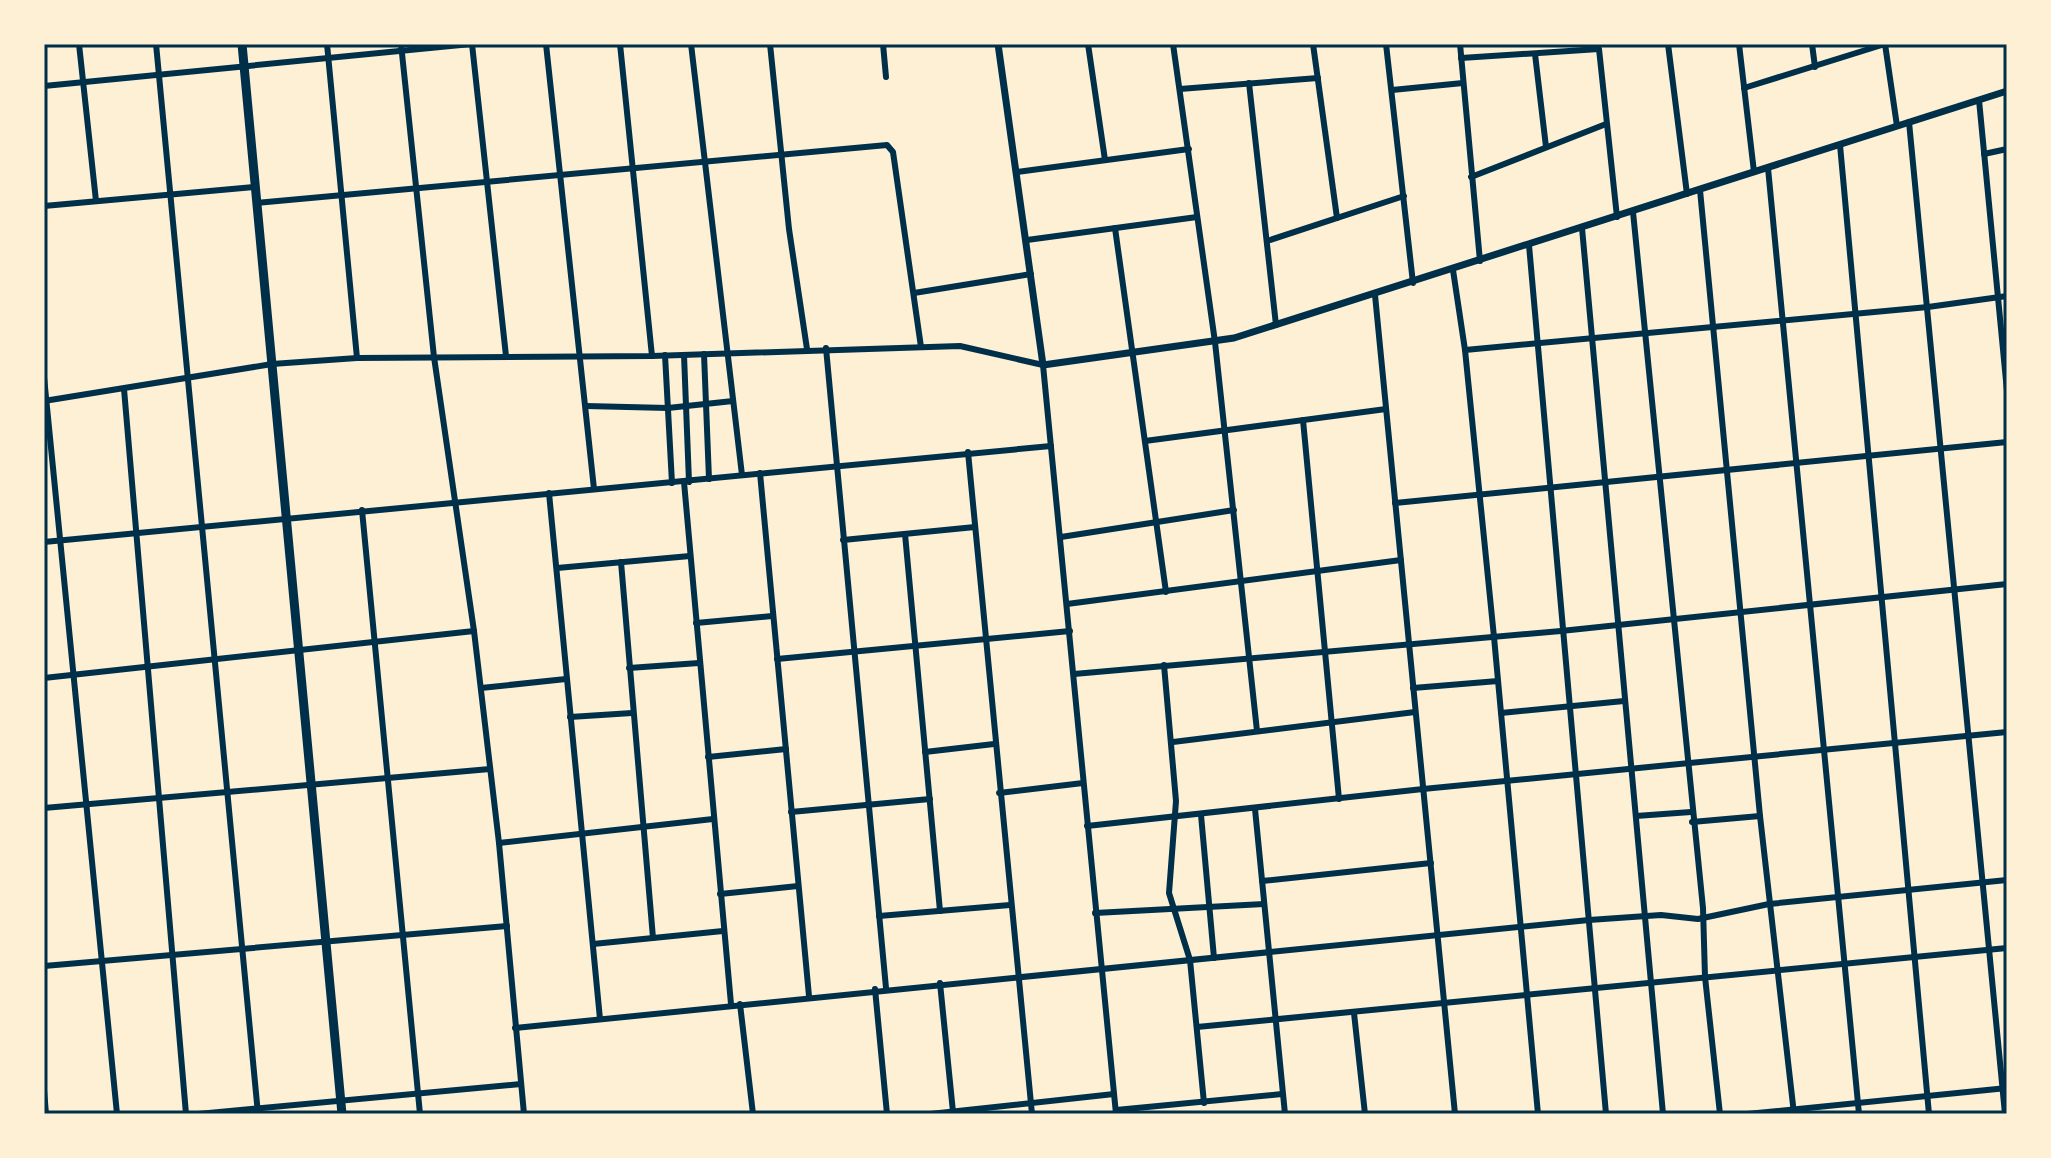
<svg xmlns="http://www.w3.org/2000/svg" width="2051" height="1158" font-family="'Alegreya Sans',sans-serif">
<rect width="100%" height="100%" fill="#fdf0d5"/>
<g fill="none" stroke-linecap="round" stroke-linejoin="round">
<g stroke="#003049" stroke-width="6">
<path d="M79,44L96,201"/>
<path d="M156,44L258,1114"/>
<path d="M327,44L357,358"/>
<path d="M401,44L434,357L474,631L499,843L524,1114"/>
<path d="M472,44L506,356"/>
<path d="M546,44L594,489"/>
<path d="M620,44L652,356"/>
<path d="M691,44L742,475"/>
<path d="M770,44L789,229L807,349"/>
<path d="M883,44L886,77"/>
<path d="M1088,44L1105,160"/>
<path d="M1173,44L1215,342L1257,731"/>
<path d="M1313,44L1337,218"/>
<path d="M1386,44L1413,283"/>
<path d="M1460,44L1480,261"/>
<path d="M1668,44L1687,194"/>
<path d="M1739,44L1754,172"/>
<path d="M1812,44L1815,67"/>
<path d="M1885,44L1897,126"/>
<path d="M1535,54L1546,147"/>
<path d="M1461,58L1599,49L1617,217"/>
<path d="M1249,83L1276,325"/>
<path d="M44,86L471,44"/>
<path d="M1744,88L1885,44"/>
<path d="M1180,89L1318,78"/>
<path d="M1392,90L1463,83"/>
<path d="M1979,100L2007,391"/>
<path d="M1909,122L2005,1114"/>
<path d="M1840,145L1929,1114"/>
<path d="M1984,154L2007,149"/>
<path d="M1768,168L1859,1114"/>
<path d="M1017,172L1189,149"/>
<path d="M1471,177L1606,124"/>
<path d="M1700,190L1760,816L1794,1114"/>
<path d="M256,203L887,145L893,152L921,347"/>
<path d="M44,206L254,187"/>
<path d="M1633,212L1703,908L1705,977L1720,1114"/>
<path d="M1115,228L1166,592"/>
<path d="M1582,228L1663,1114"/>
<path d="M1027,240L1197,217"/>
<path d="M1267,241L1404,196"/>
<path d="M1529,245L1606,1114"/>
<path d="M1453,270L1465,350L1494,637L1538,1114"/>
<path d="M914,293L1031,274"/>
<path d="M1375,295L1455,1114"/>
<path d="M826,348L886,988"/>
<path d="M1465,350L1928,307L2007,296"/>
<path d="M704,354L709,479"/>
<path d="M665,355L672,483"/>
<path d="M684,355L689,482"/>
<path d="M44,377L117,1114"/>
<path d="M124,389L186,1114"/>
<path d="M44,401L272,364L357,358L652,356L960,346L1043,365L1116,1114"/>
<path d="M586,406L668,408L733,401"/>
<path d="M1303,420L1339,799"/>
<path d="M1145,441L1386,409"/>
<path d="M968,452L1032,1114"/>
<path d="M760,473L809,996"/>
<path d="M684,482L731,1004"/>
<path d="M549,493L600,1019"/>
<path d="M1395,503L2007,442"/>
<path d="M362,510L420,1114"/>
<path d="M905,534L940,911"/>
<path d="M1061,537L1234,510"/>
<path d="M843,540L975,527"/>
<path d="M44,542L1051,446"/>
<path d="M621,562L653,938"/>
<path d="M557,568L690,556"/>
<path d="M1067,604L1401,560"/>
<path d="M696,623L772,616"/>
<path d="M777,659L1070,631"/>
<path d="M1164,665L1176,801L1169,893L1190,960L1204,1103"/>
<path d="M629,668L699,663"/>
<path d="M1074,674L1561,631L2007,584"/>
<path d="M44,678L474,631"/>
<path d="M481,688L566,679"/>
<path d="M1413,688L1498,681"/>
<path d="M1501,713L1624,701"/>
<path d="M570,717L632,713"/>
<path d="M1173,742L1415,712"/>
<path d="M925,752L994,744"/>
<path d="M708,757L786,749"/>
<path d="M999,793L1083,783"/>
<path d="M44,808L490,769"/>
<path d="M1255,809L1285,1114"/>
<path d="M791,812L930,799"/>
<path d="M1201,815L1214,958"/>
<path d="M1636,816L1691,812"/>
<path d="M1692,822L1760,816"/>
<path d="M1087,826L1423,789L2007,732"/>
<path d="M499,843L713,819"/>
<path d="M1262,881L1431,863"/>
<path d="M720,894L798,886"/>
<path d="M1095,913L1264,904"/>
<path d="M879,916L1010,905"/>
<path d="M593,944L723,931"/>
<path d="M44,966L507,926"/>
<path d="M940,983L953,1112"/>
<path d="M875,989L887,1114"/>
<path d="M740,1004L753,1114"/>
<path d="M1354,1013L1365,1114"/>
<path d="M1197,1027L2007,948"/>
<path d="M515,1028L1589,920L1661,915L1698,919L1769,904L2007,880"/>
<path d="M44,1090L46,1114"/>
<path d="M1116,1110L1282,1094"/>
<path d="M198,1114L521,1084"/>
<path d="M930,1114L1114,1094"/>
<path d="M1747,1114L2007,1088"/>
</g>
<path stroke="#003049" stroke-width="7" d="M998,44L1043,365L1234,338L2007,91"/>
<path stroke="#003049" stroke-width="9" d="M242,44L342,1114"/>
</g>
<rect width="2051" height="1158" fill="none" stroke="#fdf0d5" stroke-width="92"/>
<rect x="46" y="46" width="1959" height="1066" fill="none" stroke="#003049" stroke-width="3"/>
</svg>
